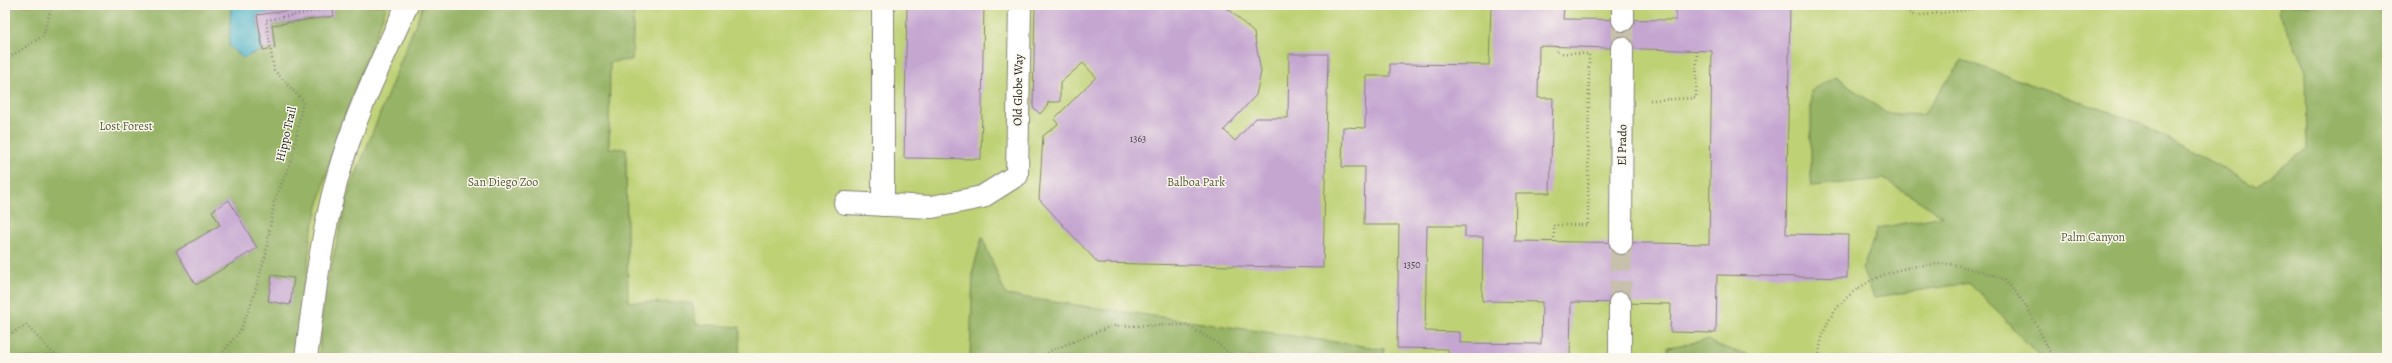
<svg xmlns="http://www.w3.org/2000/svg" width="2392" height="363" font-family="Alegreya,serif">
<rect width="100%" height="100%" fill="#fbf7ec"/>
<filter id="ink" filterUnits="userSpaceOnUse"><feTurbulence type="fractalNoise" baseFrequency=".025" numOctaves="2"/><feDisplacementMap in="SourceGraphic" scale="8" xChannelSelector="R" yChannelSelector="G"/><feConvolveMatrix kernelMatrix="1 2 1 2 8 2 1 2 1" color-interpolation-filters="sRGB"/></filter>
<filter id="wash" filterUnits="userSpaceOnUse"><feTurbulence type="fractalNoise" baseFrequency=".012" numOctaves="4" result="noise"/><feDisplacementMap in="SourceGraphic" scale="16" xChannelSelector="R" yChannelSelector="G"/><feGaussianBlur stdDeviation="0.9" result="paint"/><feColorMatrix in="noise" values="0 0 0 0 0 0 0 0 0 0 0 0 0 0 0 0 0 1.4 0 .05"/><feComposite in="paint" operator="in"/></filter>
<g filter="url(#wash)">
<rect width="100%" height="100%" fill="#f2e9d1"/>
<rect fill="#bed175" stroke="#6d7648" x="5" y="5" width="2382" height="353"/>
<g fill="#96b366" stroke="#596841" fill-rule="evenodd">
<path d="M5,5H231L229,46L262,50L257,15L328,5L257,15L263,50L275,48L272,25L334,16L332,5H387L334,145L310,238L305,297L296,358H5ZM229,200L257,248L196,285L176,251L220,225L212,211ZM272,275L293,278L290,305L268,301Z"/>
<path d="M423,5H634L632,60L610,62L609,148L626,149L628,302L692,303L696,324L740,327L739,358H319L323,299L349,192Z"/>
<path d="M2280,5H2387V358H2041L1970,283L1874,297L1862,269L1878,228L1943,216L1884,179L1811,186V91L1836,76L1886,113L1923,115L1962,60L2137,122L2256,186L2307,148L2306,71L2279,12Z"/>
<path d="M982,237L1006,295L1384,349L1385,358H970L973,270Z"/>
<path d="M1708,340L1716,345L1760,358H1668V347Z"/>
</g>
<path fill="#48b1c7" stroke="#326672" d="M231,5H320L257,15L262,50L243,58L229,46Z"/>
<g id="blocks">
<g fill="#c5a6d1" fill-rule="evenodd">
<path d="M328,5H332L334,16L272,25L275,48L263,50L257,15Z"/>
<path d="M907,5H984L981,159L904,158Z"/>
<path d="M1035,5H1219L1230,10L1254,33L1261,72L1256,95L1224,130L1235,141L1256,118H1288L1289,54H1328L1323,268L1098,263L1039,199L1043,136L1058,124L1054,119L1096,77L1083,63L1060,83V102H1048L1047,106L1040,114L1033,107Z"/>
<path d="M1491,5H1564L1563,19L1676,20V5H1790L1786,234L1848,235L1847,278L1717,275L1716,333L1670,332L1671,304L1571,302L1570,358H1448V349L1397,348L1399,225H1364L1365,167H1342L1343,127L1365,128L1366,76H1390V64L1489,65ZM1539,46L1712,51L1709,244L1515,241L1516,193H1550L1553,98H1538ZM1427,226H1465V237H1483L1482,301L1542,302L1541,344L1460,343V332L1425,331Z"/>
<path d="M229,200L257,248L196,285L176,251L220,225L212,211Z"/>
<path d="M272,275L294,278L290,305L268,301Z"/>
</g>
</g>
</g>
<g filter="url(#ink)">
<use href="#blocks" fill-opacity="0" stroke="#878276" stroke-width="1"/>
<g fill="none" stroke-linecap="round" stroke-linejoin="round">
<g stroke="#c7c0ad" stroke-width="22" stroke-dasharray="22 11" stroke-linecap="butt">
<path d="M1622,48L1623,20"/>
<path d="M1620,303L1621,243"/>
</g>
<defs>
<g id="minor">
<path d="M1623,20V5"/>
<path d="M845,203L932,207L982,197L1017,175L1020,5"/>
<path d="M883,205V5"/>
<path d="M1621,243L1622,48"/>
<path d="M1620,303V358"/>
<path d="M306,358C314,298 321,237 337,179C353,119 381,62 407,5"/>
</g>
</defs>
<use href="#minor" stroke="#878276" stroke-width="24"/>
<g stroke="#878276" stroke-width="2.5" stroke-dasharray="1 3" stroke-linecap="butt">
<path d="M1895,5L1915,16L1974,9"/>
<path d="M5,60L43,36L52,5"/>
<path d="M1650,100L1696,98L1697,50"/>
<path d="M1554,242V225H1588L1589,54L1557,53L1555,47"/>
<path d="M5,337L26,325L53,353L67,358"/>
<path d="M218,358L240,331L253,299L266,253L274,202L293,156L303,101L274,70L266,20L350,5"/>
<path d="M1041,358L1050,351L1112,326L1186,325L1219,344L1233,358"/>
<path d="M1819,358C1822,292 1888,263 1947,264C1954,264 1963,267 1971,269C1980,271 1995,274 2002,279C2027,299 2039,331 2053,358"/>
</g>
<use href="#minor" stroke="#fff" stroke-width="22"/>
</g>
</g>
<g text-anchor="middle" stroke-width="3" stroke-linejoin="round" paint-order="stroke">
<g font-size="10" fill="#463e49">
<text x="1138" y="142">1363</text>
<text x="1412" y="268">1350</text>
</g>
<g font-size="12" fill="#1c1c1c" stroke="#fbf7ec">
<text transform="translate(1018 90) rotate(-89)" y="4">Old Globe Way</text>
<text transform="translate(286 134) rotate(-77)" y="4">Hippo Trail</text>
<text transform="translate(1622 145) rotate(-89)" y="4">El Prado</text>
</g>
<g font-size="12" fill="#555b3b" stroke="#fbf7ec">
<text x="126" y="130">Lost Forest</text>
<text x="503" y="186">San Diego Zoo</text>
<text x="1196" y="186">Balboa Park</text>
<text x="2093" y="241">Palm Canyon</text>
</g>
</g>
<rect width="2392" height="363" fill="none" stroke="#fbf7ec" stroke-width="20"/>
</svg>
